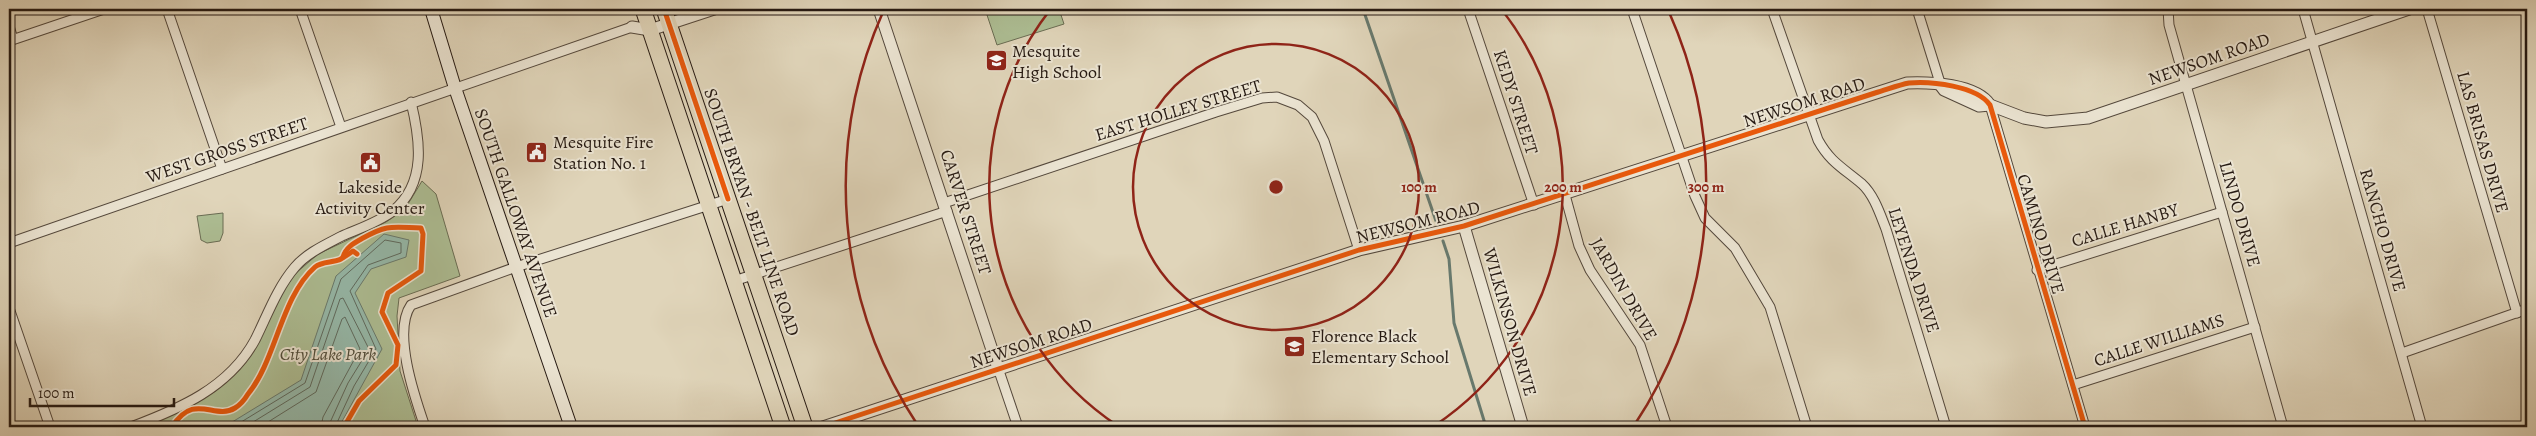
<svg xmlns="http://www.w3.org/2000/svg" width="2536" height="436" font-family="Alegreya,serif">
<rect width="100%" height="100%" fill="#e0d5ba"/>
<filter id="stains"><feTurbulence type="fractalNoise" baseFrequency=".004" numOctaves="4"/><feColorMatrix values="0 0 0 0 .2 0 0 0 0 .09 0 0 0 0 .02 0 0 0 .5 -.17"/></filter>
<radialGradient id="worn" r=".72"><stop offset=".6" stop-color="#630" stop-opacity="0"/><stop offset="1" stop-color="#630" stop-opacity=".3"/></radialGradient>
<g fill="#adbe94" stroke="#696c53">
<path d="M985,9H1059L1064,24L997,45Z"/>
<path d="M422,181L436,194L460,276L399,298L397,316L400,371L418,427H145L216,391L242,367L281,294L295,274L318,254L386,222L405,209Z"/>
<path d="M223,213V233L220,241L207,243L201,240L197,216Z"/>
</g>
<path fill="#95b9aa" stroke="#68796d" d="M384,234L409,240L406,257L371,269L355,293L382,349L339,427H224L301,380L336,276Z"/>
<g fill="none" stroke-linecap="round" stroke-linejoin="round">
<g stroke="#5d695e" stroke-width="1">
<path d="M233,427L305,383L341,279L385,240L401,243V253L368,265L350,291L376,349L354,386L335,427"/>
<path d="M245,427L310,387L340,299L343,298L369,349L348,383L328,427"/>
<path d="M260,427L316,392L342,319L345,317L360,349L323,417L321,427"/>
</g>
<g stroke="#68796d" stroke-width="3">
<path d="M1363,9L1436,221"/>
<path d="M1443,241L1449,259L1454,323L1486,427"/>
</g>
<defs>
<g id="minor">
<path d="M167,9L222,169"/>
<path d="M300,9L341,127"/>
<path d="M1468,9L1534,205"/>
<path d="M1632,9L1695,196L1705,218L1735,248L1770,307L1807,427"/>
<path d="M1772,9L1818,140C1830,162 1843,168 1862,184C1874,195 1880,214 1886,229L1946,427"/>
<path d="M1917,9L1941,86"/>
<path d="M2168,9L2169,25L2186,85L2283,427"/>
<path d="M2303,9L2422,427"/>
<path d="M2427,9L2517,313"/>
<path d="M9,26L13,39"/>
<path d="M9,41L104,9"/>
<path d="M1990,105L2085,427"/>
<path d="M1565,195L1579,246L1590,270L1640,345L1667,427"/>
<path d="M944,203L1216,112L1262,98L1277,97L1298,105L1312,117L1324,141L1359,250"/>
<path d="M9,243L632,27"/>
<path d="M2037,270L2222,212"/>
<path d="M734,281L947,211"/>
<path d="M9,308L50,427"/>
<path d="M2402,353L2527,309"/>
<path d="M998,368L1018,427"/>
<path d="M2073,385L2255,327"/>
<path d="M131,427C179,409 229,388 255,340C267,316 277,288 295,267C307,253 325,245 342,236C358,229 379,222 393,211C427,183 420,139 411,102"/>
<path d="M425,427C415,398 392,332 411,305L516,267L728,199"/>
</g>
<g id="tertiary">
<path d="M879,9L998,368"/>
<path d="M632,27L650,30L714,9"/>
<path d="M1941,86L1944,90L1979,106L1990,105L2024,118L2046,122L2088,118L2409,9"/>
<path d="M1464,226L1523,427"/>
<path d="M823,427L1359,250L1464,226L1907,83C1930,82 1976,84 1990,105"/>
</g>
<path id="secondary" d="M431,9L455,88L571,427"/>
<g id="primary">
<path d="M643,9L783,427"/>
<path d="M664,9L805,427"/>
</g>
</defs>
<use href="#minor" stroke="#54483c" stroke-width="11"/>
<use href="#tertiary" stroke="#54483c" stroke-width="13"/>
<use href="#secondary" stroke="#251912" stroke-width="14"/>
<use href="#primary" stroke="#251912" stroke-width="17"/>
<use href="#minor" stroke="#ebe4d2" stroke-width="9"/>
<use href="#tertiary" stroke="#ebe4d2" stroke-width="11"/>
<use href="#secondary" stroke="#ebe4d2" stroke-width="12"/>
<use href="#primary" stroke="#e0d5ba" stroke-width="15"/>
<defs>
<g id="cycleway">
<path d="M664,9L728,199"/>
<path d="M343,257C346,247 354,243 363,238C388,224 392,227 421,228L423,234L421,271L388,293L382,312L398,345L396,365L359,401L344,427"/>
<path d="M172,427C195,391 214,421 235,408C240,405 245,399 248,394C276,360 281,297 315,267C322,261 333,263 341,259C344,257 349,254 353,251L357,254"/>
<path d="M823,427L1359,250L1464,226L1875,93C1886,90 1898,85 1909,83C1931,81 1977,86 1990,105L2085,427"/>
</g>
</defs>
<use href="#cycleway" stroke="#ebe4d2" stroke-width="8"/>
<use href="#cycleway" stroke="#e8590c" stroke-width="5"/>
</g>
<g fill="none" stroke="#8f2418" stroke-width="2.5">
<circle cx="1276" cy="187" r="143"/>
<path d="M1118 426A287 287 0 0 1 1050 10M1502 10A287 287 0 0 1 1434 426"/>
<path d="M917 424A430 430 0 0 1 883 12M1669 12A430 430 0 0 1 1635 424"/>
</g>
<defs>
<symbol id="school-square" viewBox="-11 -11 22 22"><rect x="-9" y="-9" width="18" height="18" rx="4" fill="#8f2418" stroke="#ebe4d2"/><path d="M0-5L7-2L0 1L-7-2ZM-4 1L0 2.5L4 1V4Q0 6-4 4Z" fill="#fff"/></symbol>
<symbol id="civic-square" viewBox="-11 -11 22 22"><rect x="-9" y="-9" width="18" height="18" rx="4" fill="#8f2418" stroke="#ebe4d2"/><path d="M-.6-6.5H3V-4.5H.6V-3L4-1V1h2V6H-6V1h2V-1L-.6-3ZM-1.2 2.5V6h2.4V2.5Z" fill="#fff"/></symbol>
</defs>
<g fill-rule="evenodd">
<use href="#school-square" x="984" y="48" width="25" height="25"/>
<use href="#civic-square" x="524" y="140" width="25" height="25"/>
<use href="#civic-square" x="358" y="150" width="25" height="25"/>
<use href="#school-square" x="1282" y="334" width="25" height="25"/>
</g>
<g text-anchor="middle" stroke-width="4" stroke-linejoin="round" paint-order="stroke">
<g font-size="18" fill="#251912" stroke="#ebe4d2" text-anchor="start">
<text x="1012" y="57">Mesquite<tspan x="1012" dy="21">High School</tspan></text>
<text x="553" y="148">Mesquite Fire<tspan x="553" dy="21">Station No. 1</tspan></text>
<text x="370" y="193" text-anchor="middle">Lakeside<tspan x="370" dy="21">Activity Center</tspan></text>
<text x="1311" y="342">Florence Black<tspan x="1311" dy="21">Elementary School</tspan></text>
</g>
<g font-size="18" fill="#251912" stroke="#ebe4d2">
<text transform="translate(2209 59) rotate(-19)" y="6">NEWSOM ROAD</text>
<text transform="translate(1516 102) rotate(72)" y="6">KEDY STREET</text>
<text transform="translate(1804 102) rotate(-18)" y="6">NEWSOM ROAD</text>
<text transform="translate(1178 110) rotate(-17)" y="6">EAST HOLLEY STREET</text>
<text transform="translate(2483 142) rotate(74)" y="6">LAS BRISAS DRIVE</text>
<text transform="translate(227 150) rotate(-19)" y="6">WEST GROSS STREET</text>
<text transform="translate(752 212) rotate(71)" y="6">SOUTH BRYAN - BELT LINE ROAD</text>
<text transform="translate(966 212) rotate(72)" y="6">CARVER STREET</text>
<text transform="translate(516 213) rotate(71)" y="6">SOUTH GALLOWAY AVENUE</text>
<text transform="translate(2240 214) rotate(74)" y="6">LINDO DRIVE</text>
<text transform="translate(1418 222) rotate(-14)" y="6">NEWSOM ROAD</text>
<text transform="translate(2125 225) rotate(-17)" y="6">CALLE HANBY</text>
<text transform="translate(2383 230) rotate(74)" y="6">RANCHO DRIVE</text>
<text transform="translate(2041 234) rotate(73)" y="6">CAMINO DRIVE</text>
<text transform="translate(1914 270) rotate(72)" y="6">LEYENDA DRIVE</text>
<text transform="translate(1624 289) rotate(60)" y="6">JARDIN DRIVE</text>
<text transform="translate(1510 322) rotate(74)" y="6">WILKINSON DRIVE</text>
<text transform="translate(2159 340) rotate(-18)" y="6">CALLE WILLIAMS</text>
<text transform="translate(1031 343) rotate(-18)" y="6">NEWSOM ROAD</text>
</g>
<g font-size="18" font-style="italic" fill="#4e4b39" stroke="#ebe4d2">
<text x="328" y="360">City Lake Park</text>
</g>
</g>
<circle cx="1276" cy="187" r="8" fill="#8f2418" stroke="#ebe4d2" stroke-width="2.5"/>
<g font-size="15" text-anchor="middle" font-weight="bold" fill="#8f2418" stroke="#ebe4d2" stroke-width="4" stroke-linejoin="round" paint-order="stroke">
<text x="1419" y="192">100 m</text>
<text x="1563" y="192">200 m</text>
<text x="1706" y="192">300 m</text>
</g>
<rect width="2536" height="436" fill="none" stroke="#e0d5ba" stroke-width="30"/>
<rect x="10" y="10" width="2516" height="416" fill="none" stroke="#251912" stroke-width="2.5"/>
<rect x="15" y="15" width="2506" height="406" fill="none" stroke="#251912"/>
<path d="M30 398v8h144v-8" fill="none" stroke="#251912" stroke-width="2.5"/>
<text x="38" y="398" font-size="15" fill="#251912" stroke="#ebe4d2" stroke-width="4" paint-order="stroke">100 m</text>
<rect width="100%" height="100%" filter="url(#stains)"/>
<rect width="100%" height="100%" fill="url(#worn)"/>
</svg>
